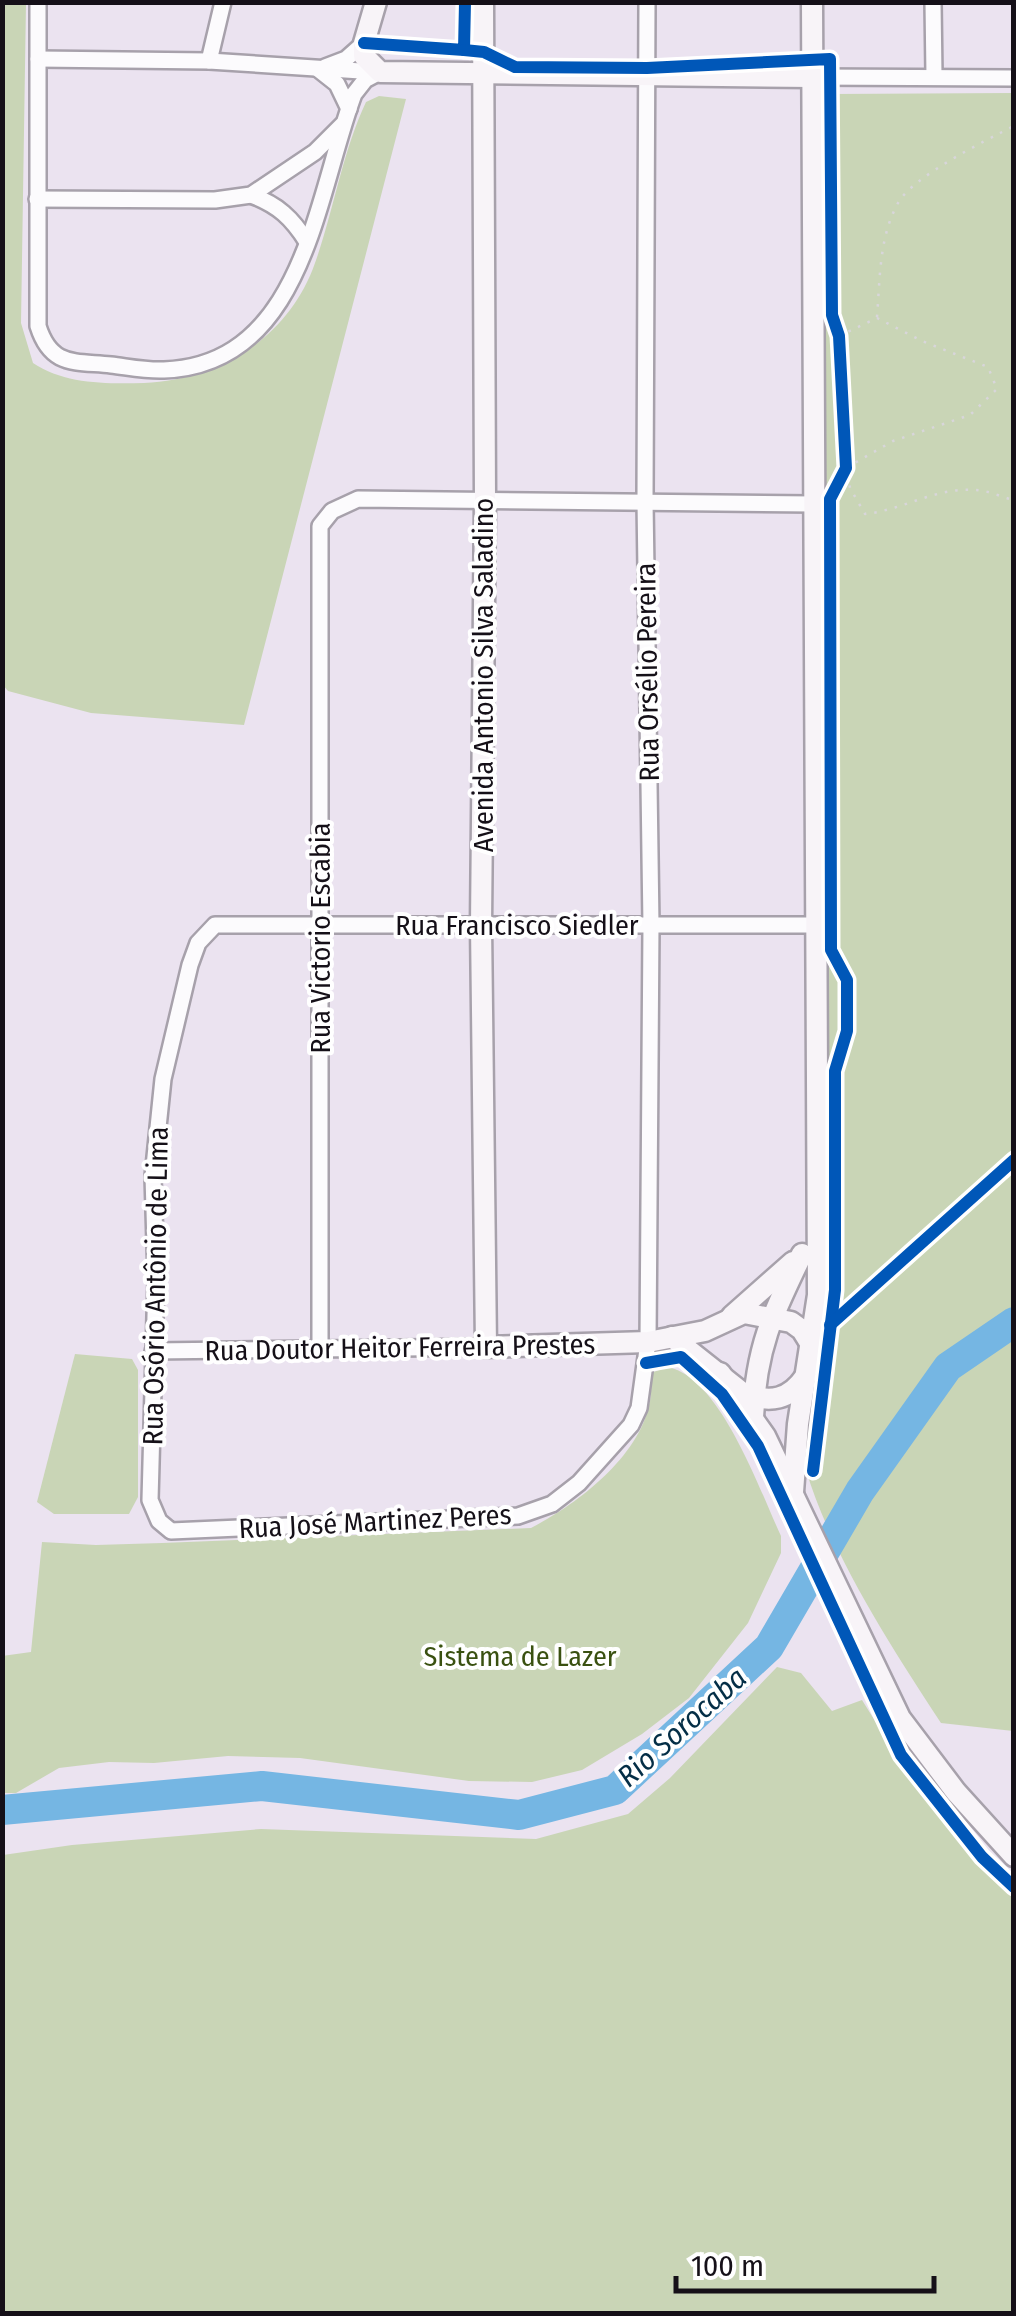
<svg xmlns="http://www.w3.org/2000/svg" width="1016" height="2316" font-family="'Fira Sans Condensed',sans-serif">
<rect width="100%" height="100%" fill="#ebe3f0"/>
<g fill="#c9d5b6">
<path d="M2,3H26L21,323L33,363C64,384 106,384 144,383C220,380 289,337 315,263C334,210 342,153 366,102L379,96L406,99L244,725L91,713L8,691L3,685Z"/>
<path d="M1013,93V1731L941,1723C892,1648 832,1556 806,1470L827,1289L821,113H831V94Z"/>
<path d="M75,1354L132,1359L138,1370V1497L129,1514H54L37,1502Z"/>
<path d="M667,1367C720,1376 759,1489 781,1536V1553L748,1623L689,1698L642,1734L582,1770L532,1782L469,1781L300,1758L228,1756L154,1763L109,1762L59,1768L16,1793H3L2,1656L31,1652L42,1542L96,1545L162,1543L531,1528C576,1505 638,1458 649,1405C652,1395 651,1383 651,1373Z"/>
<path d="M777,1667L801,1673L832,1711L862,1700C905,1770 952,1838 1013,1894V2313H3V1855L72,1845L261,1829L536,1839L628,1814L670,1778Z"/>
</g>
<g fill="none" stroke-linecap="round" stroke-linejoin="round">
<path stroke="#75b6e3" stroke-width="30" d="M2,1810L262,1786L519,1815L615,1790L769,1647L860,1491L948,1367L1014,1322"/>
<defs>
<g id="minor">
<path d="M38,2V326C51,367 74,361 111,365C128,367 147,371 164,370C304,365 316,195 354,94L365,80L380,72"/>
<path d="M647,2L645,501L651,925L648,1342L639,1408L631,1425L579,1483L552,1504L518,1516L171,1531L159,1521L150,1500L156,1279L153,1176L163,1079L190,965L198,943L215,925H818"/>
<path d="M933,2L934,76"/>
<path d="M38,59L209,61L376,72"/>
<path d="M209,61L223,2"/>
<path d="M325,67L346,59L364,43"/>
<path d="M318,69L337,84L349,109"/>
<path d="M812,77L1014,78"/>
<path d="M251,195C278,205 292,218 307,242"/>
<path d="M37,199L215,200L251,195L315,152L342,125"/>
<path d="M320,1349V526L332,511L358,499L813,504"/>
<path d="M153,1351L486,1347"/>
</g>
<g id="secondary">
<path d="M376,2L364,43V56L380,72L812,77"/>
<path d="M483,2L485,500L481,925L486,1347L648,1342L705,1331L744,1313L791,1322L802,1330L812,1346"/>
<path d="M732,1316L793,1262"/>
<path d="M672,1337L744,1394C771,1403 789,1400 805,1377"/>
<path d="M720,1373L765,1436L900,1718L956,1792L1014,1856"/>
<path d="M753,1417C756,1348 772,1315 802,1254"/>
<path d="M793,1492L798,1424L818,1295L812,2"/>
</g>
</defs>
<use href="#minor" stroke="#a7a1ab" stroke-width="20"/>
<use href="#secondary" stroke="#a7a1ab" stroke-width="25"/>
<g stroke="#d8d6da" stroke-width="2.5" stroke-dasharray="2.5 8" stroke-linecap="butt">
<path d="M877,317C880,279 879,237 898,203C912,177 986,140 1014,126"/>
<path d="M839,336L877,318L922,341L988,367L997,389L970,415L893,441L846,468L850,488L865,514C903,510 936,487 975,490C987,490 1001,497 1014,500"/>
</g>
<use href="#minor" stroke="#fcfbfd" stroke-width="15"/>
<use href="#secondary" stroke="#f8f4f8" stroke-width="20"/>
<defs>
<g id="cycleway">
<path d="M364,43L464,50L465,2"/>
<path d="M464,50L484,52L515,67L647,68L830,59L832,315L839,336L846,468L830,499L831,950L847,980V1031L835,1071V1290L813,1471"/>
<path d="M830,1325L1014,1160"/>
<path d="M646,1363L681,1357L722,1394L758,1446L901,1755L982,1857L1014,1887"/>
</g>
</defs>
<use href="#cycleway" stroke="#fff" stroke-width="19"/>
<use href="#cycleway" stroke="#0057b8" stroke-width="12"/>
</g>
<g text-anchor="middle" stroke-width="8" stroke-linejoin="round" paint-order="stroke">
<g font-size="28" fill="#151018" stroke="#fff">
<text transform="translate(647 672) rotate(-91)" y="10">Rua Orsélio Pereira</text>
<text transform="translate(483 675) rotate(-90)" y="10">Avenida Antonio Silva Saladino</text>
<text x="517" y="935">Rua Francisco Siedler</text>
<text transform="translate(320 938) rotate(-90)" y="10">Rua Victorio Escabia</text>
<text transform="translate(155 1286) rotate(-89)" y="10">Rua Osório Antônio de Lima</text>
<text transform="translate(400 1347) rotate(-1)" y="10">Rua Doutor Heitor Ferreira Prestes</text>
<text transform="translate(375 1521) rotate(-3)" y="10">Rua José Martinez Peres</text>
</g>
<g font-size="28" fill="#3a5111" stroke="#fff">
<text x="520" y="1666">Sistema de Lazer</text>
</g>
<g font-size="30" font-style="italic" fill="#042e46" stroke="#fff">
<text transform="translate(682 1727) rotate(-42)" y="10">Rio Sorocaba</text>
</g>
</g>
<rect width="1016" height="2316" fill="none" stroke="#151018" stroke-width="10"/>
<path d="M676 2276v15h258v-15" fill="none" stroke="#151018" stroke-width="5"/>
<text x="691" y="2276" font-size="30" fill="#151018" stroke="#ffffff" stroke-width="8" paint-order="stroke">100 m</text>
</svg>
